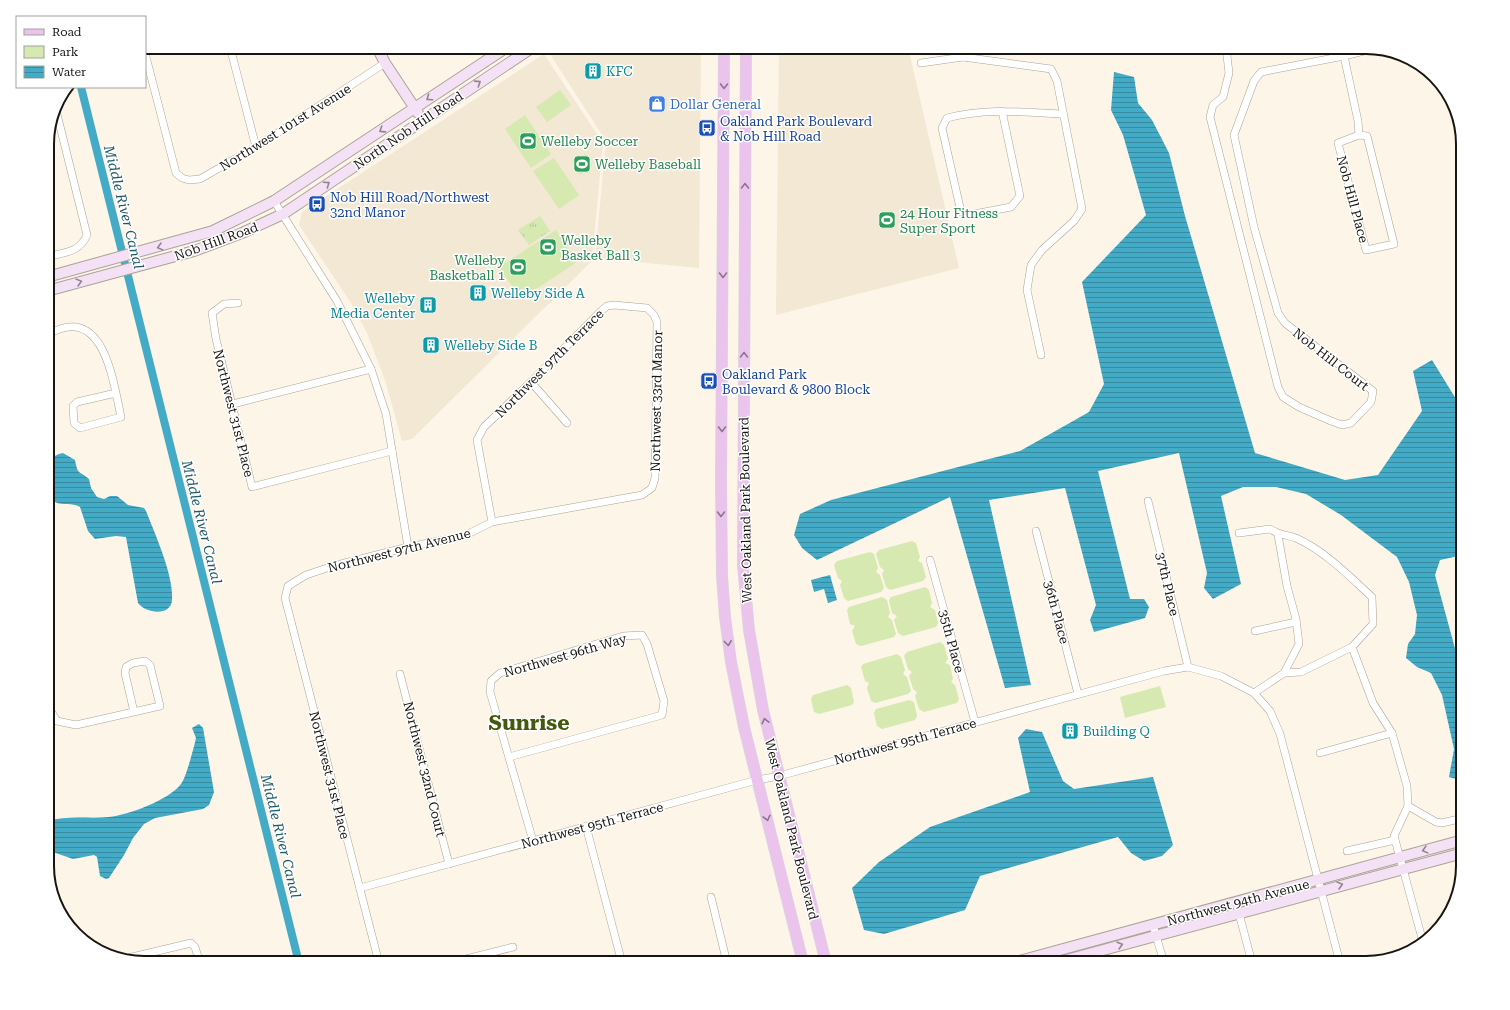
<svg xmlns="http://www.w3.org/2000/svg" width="1510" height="1010" font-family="'Roboto Serif',serif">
<defs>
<pattern id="park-tufts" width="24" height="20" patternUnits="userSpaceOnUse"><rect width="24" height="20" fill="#d5e9b0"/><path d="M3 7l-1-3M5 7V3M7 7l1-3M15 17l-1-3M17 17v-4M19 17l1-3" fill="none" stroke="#b6c796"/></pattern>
<pattern id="water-rules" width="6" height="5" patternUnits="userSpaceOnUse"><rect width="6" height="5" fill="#43abc6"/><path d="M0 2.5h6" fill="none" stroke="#378a9f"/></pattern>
</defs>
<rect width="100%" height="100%" fill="#fdf5e7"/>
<g fill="#f3e8d3">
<path d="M557,47H701L699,268L595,258L606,141L548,51Z"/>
<path d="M779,47H908L959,268L776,315Z"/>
<path d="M544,54L603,143L592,261L412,439L402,441L385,380L367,333L351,303L299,225L302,212Z"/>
</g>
<g fill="#d5e9b0">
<path d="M560,90L571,105L547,122L536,107Z"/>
<path d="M525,115L551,154L531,168L505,129Z"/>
<path d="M585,154L592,166L580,175L572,161Z"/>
<path d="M554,158L579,195L559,209L533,171Z"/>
<path d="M556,230L577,262L521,299L499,267Z"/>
<path d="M912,541L916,543L920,557L918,561L922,563L926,577L923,581L890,590L886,587L882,574L884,570L880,567L876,554L879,550Z"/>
<path d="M870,552L874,554L878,568L876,572L880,575L884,588L881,592L848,601L844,598L840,585L842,581L838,578L834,565L837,561Z"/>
<path d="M925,587L929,590L932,603L930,607L935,610L938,623L936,627L903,636L898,633L894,620L897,616L892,613L889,600L891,597Z"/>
<path d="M882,597L887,600L890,613L888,617L892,620L896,634L894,637L861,646L856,644L852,631L855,626L850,624L847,610L849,607Z"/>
<path d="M940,642L944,645L948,659L945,663L950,665L953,679L951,682L955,685L959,699L957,703L924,712L919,709L915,696L917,692L913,689L909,676L912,672L908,669L904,656L907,652Z"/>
<path d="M897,654L901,657L905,670L903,674L907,677L911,691L908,694L875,703L871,701L867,688L869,683L865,681L861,667L863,664Z"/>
<path d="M847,685L851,688L854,702L852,705L819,714L814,712L811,699L813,695Z"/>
<path d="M1160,686L1166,707L1125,718L1120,697Z"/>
<path d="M909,700L914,702L917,716L915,720L882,729L877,726L874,713L876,709Z"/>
</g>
<path fill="url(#park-tufts)" d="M540,216L550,231L529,245L518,230Z"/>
<g fill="url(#water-rules)">
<path d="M1114,72L1134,77L1138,103L1152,120L1169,153L1185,216L1255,453L1345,480L1378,475L1422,411L1413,371L1432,360L1456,399L1463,402V555L1440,560L1435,575L1463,678V781L1449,777L1454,749L1442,695L1431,673L1417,667L1406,658L1408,644L1415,634L1417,615L1409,582L1397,557L1341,515L1306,494L1276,487H1243L1221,496L1241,584L1213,599L1204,588L1207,573L1179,453L1098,471L1130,599H1144L1149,607L1145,618L1094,632L1090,620L1096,605L1065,488L989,500L1031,685L1005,688L950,497L817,560L802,548L794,535L800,514L831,500L1020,451L1089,412L1104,384L1082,282L1146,215L1123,135L1111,110Z"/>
<path d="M63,453L75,460C78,476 79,470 89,479L91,488L97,497L104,499L110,496H117L128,505L144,508L146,511C155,534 174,576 172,600C171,617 145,613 138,603L126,537L116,536L95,539L88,531L80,507C72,502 63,506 55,502C45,487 40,457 63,453Z"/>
<path d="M830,575L837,600L828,603L824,589L814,592L811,580Z"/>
<path d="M199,724L203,728L214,792L209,805L203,809L155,818L144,824L133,838L124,855L109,878L106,879L100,876L97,857L94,855L73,859L47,850V821C68,815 88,819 109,817C128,815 169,800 181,784C186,778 194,747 196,738L192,728Z"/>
<path d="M1026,729L1042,732L1063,781L1074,789L1153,777L1173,845L1162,856L1144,861L1131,853L1118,837L980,876L965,910L884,934L864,930L852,888L879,862L930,827L1030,792L1018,738Z"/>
</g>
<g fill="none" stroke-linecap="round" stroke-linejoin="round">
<path stroke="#43abc6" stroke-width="8" d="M81,87L299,963"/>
<defs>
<g id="street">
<path d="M230,47L256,147"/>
<path d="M960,47L963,57"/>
<path d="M1226,47L1229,73L1223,97L1213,105L1210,117L1278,387L1283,397L1299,407L1331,421L1342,425L1351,423L1371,402L1373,391L1285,323L1278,313L1254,227L1234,135L1254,81L1261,72L1344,56L1372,49"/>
<path d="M145,53L176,173L182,178L189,180L200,179L256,147L385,63"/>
<path d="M379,54L393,47"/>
<path d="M1344,56L1358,121L1359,135"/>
<path d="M921,63L963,57L1051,69L1057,81L1082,209L1074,221L1042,250L1031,265L1027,290L1041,355"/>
<path d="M1002,111L1020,196L1011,207L969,215L961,212L942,128L947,118C985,108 1023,112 1063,114"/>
<path d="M1359,135L1367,136L1394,244L1366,250L1338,143Z"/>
<path d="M274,201L337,301L371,369L386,414L408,547"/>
<path d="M47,257C65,252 79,253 87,235L55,106"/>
<path d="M238,303L224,304L212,313L216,339L252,487L392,451"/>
<path d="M47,335C104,301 113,381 121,417L80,428L74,423L73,406L77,402L116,393"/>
<path d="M531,382L567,423"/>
<path d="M233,404L371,369"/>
<path d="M1148,501L1188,667"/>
<path d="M1036,531L1078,694"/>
<path d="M1239,533L1270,529C1279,535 1287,535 1296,538C1325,551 1349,576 1372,597L1373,624L1352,647L1373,703L1392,733L1407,786L1408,806L1394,836L1423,942"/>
<path d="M1278,535L1287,586L1296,619L1299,644L1284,673"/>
<path d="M930,560L975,722"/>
<path d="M1255,631L1296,622"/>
<path d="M400,674L449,864"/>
<path d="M1254,693L1284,673L1301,672L1352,647"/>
<path d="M47,699L50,710L57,721L76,725L160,706L150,665L145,661L133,663L126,667L125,673L134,712"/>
<path d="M1320,753L1392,733"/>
<path d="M509,757L662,715L664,701L647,644L642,635L623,636L500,673L491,681L490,692L533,841"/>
<path d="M1408,806L1436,822L1442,823L1463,818"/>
<path d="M586,826L622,963"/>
<path d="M1347,851L1395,840"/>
<path d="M360,888L757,780L779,776L1164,671L1188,667L1221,676L1254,693L1270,711L1280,734L1340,963"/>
<path d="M711,897L727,963"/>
<path d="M1236,902L1252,963"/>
<path d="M1153,925L1164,963"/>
<path d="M128,958L191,943L195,947L200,963"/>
<path d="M379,963L285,598L288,586L306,575L333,566L408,547L464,536L492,522L642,495L652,488L655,478L657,322L654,315L647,308L614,305L607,306L601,311L531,382L484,427L477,440L492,522"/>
<path d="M450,963L513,947"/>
</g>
<g id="secondary">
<path d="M377,47L385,63L418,113"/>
<path d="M1145,47L1163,49L1209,47"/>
<path d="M47,277L213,231L274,201L507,47"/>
<path d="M47,291L194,251L242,233L283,214L533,47"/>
<path d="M1012,963L1463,840"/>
<path d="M1055,963L1463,853"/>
</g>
<g id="primary">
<path d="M724,47L721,482L722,576L725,617L731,662L744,727L803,963"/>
<path d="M746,47L743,565L749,630L763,710L826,963"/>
</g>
</defs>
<use href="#street" stroke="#aaa397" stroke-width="8"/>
<use href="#secondary" stroke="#aaa397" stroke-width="12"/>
<use href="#primary" stroke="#dadad9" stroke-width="12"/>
<use href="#street" stroke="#fff" stroke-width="7"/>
<use href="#secondary" stroke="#f4e1f6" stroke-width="10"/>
<use href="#primary" stroke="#eac4ed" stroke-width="11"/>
</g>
<defs><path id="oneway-chevron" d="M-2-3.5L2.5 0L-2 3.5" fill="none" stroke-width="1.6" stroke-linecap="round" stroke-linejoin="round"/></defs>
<g stroke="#91858e">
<use href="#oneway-chevron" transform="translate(478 83) rotate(-33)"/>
<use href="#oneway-chevron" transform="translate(429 98) rotate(146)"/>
<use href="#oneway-chevron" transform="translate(382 130) rotate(147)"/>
<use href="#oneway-chevron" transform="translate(327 184) rotate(-34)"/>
<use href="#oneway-chevron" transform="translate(160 247) rotate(165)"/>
<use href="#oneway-chevron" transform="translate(79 282) rotate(-15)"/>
<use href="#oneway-chevron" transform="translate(1425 850) rotate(165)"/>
<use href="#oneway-chevron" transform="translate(1340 885) rotate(-15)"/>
<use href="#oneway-chevron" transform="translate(1120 945) rotate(-16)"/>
</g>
<g stroke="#8b758a">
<use href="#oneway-chevron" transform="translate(724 86) rotate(91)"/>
<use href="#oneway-chevron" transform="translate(745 186) rotate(-90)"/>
<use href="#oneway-chevron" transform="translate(723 275) rotate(90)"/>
<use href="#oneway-chevron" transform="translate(744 355) rotate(-90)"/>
<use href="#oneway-chevron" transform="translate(722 429) rotate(90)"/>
<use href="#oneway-chevron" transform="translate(721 514) rotate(90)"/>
<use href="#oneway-chevron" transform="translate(728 643) rotate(83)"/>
<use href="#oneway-chevron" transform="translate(765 721) rotate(-104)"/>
<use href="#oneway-chevron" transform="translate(767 818) rotate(76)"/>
</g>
<defs>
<symbol id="building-square" viewBox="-11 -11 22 22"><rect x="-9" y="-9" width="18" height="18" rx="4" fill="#0f9aa8" stroke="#fff"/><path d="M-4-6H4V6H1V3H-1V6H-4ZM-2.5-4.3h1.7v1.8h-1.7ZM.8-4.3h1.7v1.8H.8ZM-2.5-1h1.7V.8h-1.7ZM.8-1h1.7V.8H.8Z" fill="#fff"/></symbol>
<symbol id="shop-square" viewBox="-11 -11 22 22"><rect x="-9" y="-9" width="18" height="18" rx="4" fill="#3f7fe0" stroke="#fff"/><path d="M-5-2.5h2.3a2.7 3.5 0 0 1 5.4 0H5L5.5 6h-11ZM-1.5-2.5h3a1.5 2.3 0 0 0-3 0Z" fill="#fff"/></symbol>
<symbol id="bus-square" viewBox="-11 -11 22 22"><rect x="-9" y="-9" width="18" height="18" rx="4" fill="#1a4fb4" stroke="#fff"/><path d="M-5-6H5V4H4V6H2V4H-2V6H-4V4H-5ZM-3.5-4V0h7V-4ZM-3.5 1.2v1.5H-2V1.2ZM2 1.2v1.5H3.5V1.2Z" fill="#fff"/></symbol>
<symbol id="stadium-square" viewBox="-11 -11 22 22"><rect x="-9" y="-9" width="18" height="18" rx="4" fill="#2e9e5b" stroke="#fff"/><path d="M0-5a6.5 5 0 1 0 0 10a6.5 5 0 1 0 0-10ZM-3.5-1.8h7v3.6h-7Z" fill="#fff"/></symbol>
</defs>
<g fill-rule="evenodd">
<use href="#building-square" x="583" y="61" width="20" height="20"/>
<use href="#shop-square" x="647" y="94" width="20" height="20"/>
<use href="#bus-square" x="697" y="118" width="20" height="20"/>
<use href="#stadium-square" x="518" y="131" width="20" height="20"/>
<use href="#stadium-square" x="572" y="154" width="20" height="20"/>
<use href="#bus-square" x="307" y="194" width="20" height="20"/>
<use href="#stadium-square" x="877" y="210" width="20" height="20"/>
<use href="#stadium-square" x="538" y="237" width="20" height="20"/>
<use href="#stadium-square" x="508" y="257" width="20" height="20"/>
<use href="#building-square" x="468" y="283" width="20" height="20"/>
<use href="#building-square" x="418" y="295" width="20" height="20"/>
<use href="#building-square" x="421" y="335" width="20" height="20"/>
<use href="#bus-square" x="699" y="371" width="20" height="20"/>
<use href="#building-square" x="1060" y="721" width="20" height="20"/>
</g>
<g text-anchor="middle" stroke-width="3" stroke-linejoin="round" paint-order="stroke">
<g font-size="13" fill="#0d838f" stroke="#fff" text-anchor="start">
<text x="606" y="76">KFC</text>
<text x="491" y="298">Welleby Side A</text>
<text x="415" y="303" text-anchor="end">Welleby<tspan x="415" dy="15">Media Center</tspan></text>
<text x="444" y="350">Welleby Side B</text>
<text x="1083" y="736">Building Q</text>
</g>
<g font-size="13" fill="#366cbe" stroke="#fff" text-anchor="start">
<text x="670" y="109">Dollar General</text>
</g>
<g font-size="13" fill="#164399" stroke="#fff" text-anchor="start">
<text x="720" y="126">Oakland Park Boulevard<tspan x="720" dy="15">&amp; Nob Hill Road</tspan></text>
<text x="330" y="202">Nob Hill Road/Northwest<tspan x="330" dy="15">32nd Manor</tspan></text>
<text x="722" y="379">Oakland Park<tspan x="722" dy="15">Boulevard &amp; 9800 Block</tspan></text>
</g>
<g font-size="13" fill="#171510" stroke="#fff">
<text transform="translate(285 127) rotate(-32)" y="5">Northwest 101st Avenue</text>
<text transform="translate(408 130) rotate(-34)" y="5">North Nob Hill Road</text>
<text transform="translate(1353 199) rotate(75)" y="5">Nob Hill Place</text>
<text transform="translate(216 241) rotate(-20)" y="5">Nob Hill Road</text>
<text transform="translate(1331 359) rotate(38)" y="5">Nob Hill Court</text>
<text transform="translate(549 363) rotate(-45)" y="5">Northwest 97th Terrace</text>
<text transform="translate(656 401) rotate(-89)" y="5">Northwest 33rd Manor</text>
<text transform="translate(234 413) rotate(76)" y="5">Northwest 31st Place</text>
<text transform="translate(745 510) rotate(-91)" y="5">West Oakland Park Boulevard</text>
<text transform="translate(399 550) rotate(-14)" y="5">Northwest 97th Avenue</text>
<text transform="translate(1168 584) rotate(77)" y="5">37th Place</text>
<text transform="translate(1057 612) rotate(75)" y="5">36th Place</text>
<text transform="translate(952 641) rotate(75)" y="5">35th Place</text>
<text transform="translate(565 655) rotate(-16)" y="5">Northwest 96th Way</text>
<text transform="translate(905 741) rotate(-15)" y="5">Northwest 95th Terrace</text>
<text transform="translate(425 769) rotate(76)" y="5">Northwest 32nd Court</text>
<text transform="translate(330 775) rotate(76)" y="5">Northwest 31st Place</text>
<text transform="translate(592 825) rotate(-15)" y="5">Northwest 95th Terrace</text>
<text transform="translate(792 829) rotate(76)" y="5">West Oakland Park Boulevard</text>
<text transform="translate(1238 902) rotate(-15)" y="5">Northwest 94th Avenue</text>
</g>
<g font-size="13" fill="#27864d" stroke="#fff" text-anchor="start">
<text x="541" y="146">Welleby Soccer</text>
<text x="595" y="169">Welleby Baseball</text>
<text x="900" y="218">24 Hour Fitness<tspan x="900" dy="15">Super Sport</tspan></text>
<text x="561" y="245">Welleby<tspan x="561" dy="15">Basket Ball 3</tspan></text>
<text x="505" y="265" text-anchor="end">Welleby<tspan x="505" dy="15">Basketball 1</tspan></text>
</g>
<g font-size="14" font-style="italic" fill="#205968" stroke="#fff">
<text transform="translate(124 207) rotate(76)" y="5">Middle River Canal</text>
<text transform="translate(202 522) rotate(76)" y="5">Middle River Canal</text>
<text transform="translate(281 836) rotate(76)" y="5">Middle River Canal</text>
</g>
<g font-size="21" font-weight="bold" fill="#43590f" stroke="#fff">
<text x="529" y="730">Sunrise</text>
</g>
</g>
<path d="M0 0H1510V1010H0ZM144 54H1366A90 90 0 0 1 1456 144V866A90 90 0 0 1 1366 956H144A90 90 0 0 1 54 866V144A90 90 0 0 1 144 54Z" fill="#fff" fill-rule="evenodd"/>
<path fill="none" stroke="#171510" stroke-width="2" d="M144 54H1366A90 90 0 0 1 1456 144V866A90 90 0 0 1 1366 956H144A90 90 0 0 1 54 866V144A90 90 0 0 1 144 54Z"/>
<rect x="16" y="16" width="130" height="72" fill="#ffffff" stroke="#a2a19f"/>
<rect x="24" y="29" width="20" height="6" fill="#eac4ed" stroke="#a2a19f"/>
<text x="52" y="36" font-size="12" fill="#171510">Road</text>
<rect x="24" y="46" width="20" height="12" fill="#d5e9b0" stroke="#a2a19f"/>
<text x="52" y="56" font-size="12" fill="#171510">Park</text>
<rect x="24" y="66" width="20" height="12" fill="url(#water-rules)" stroke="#a2a19f"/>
<text x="52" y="76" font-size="12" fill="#171510">Water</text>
</svg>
